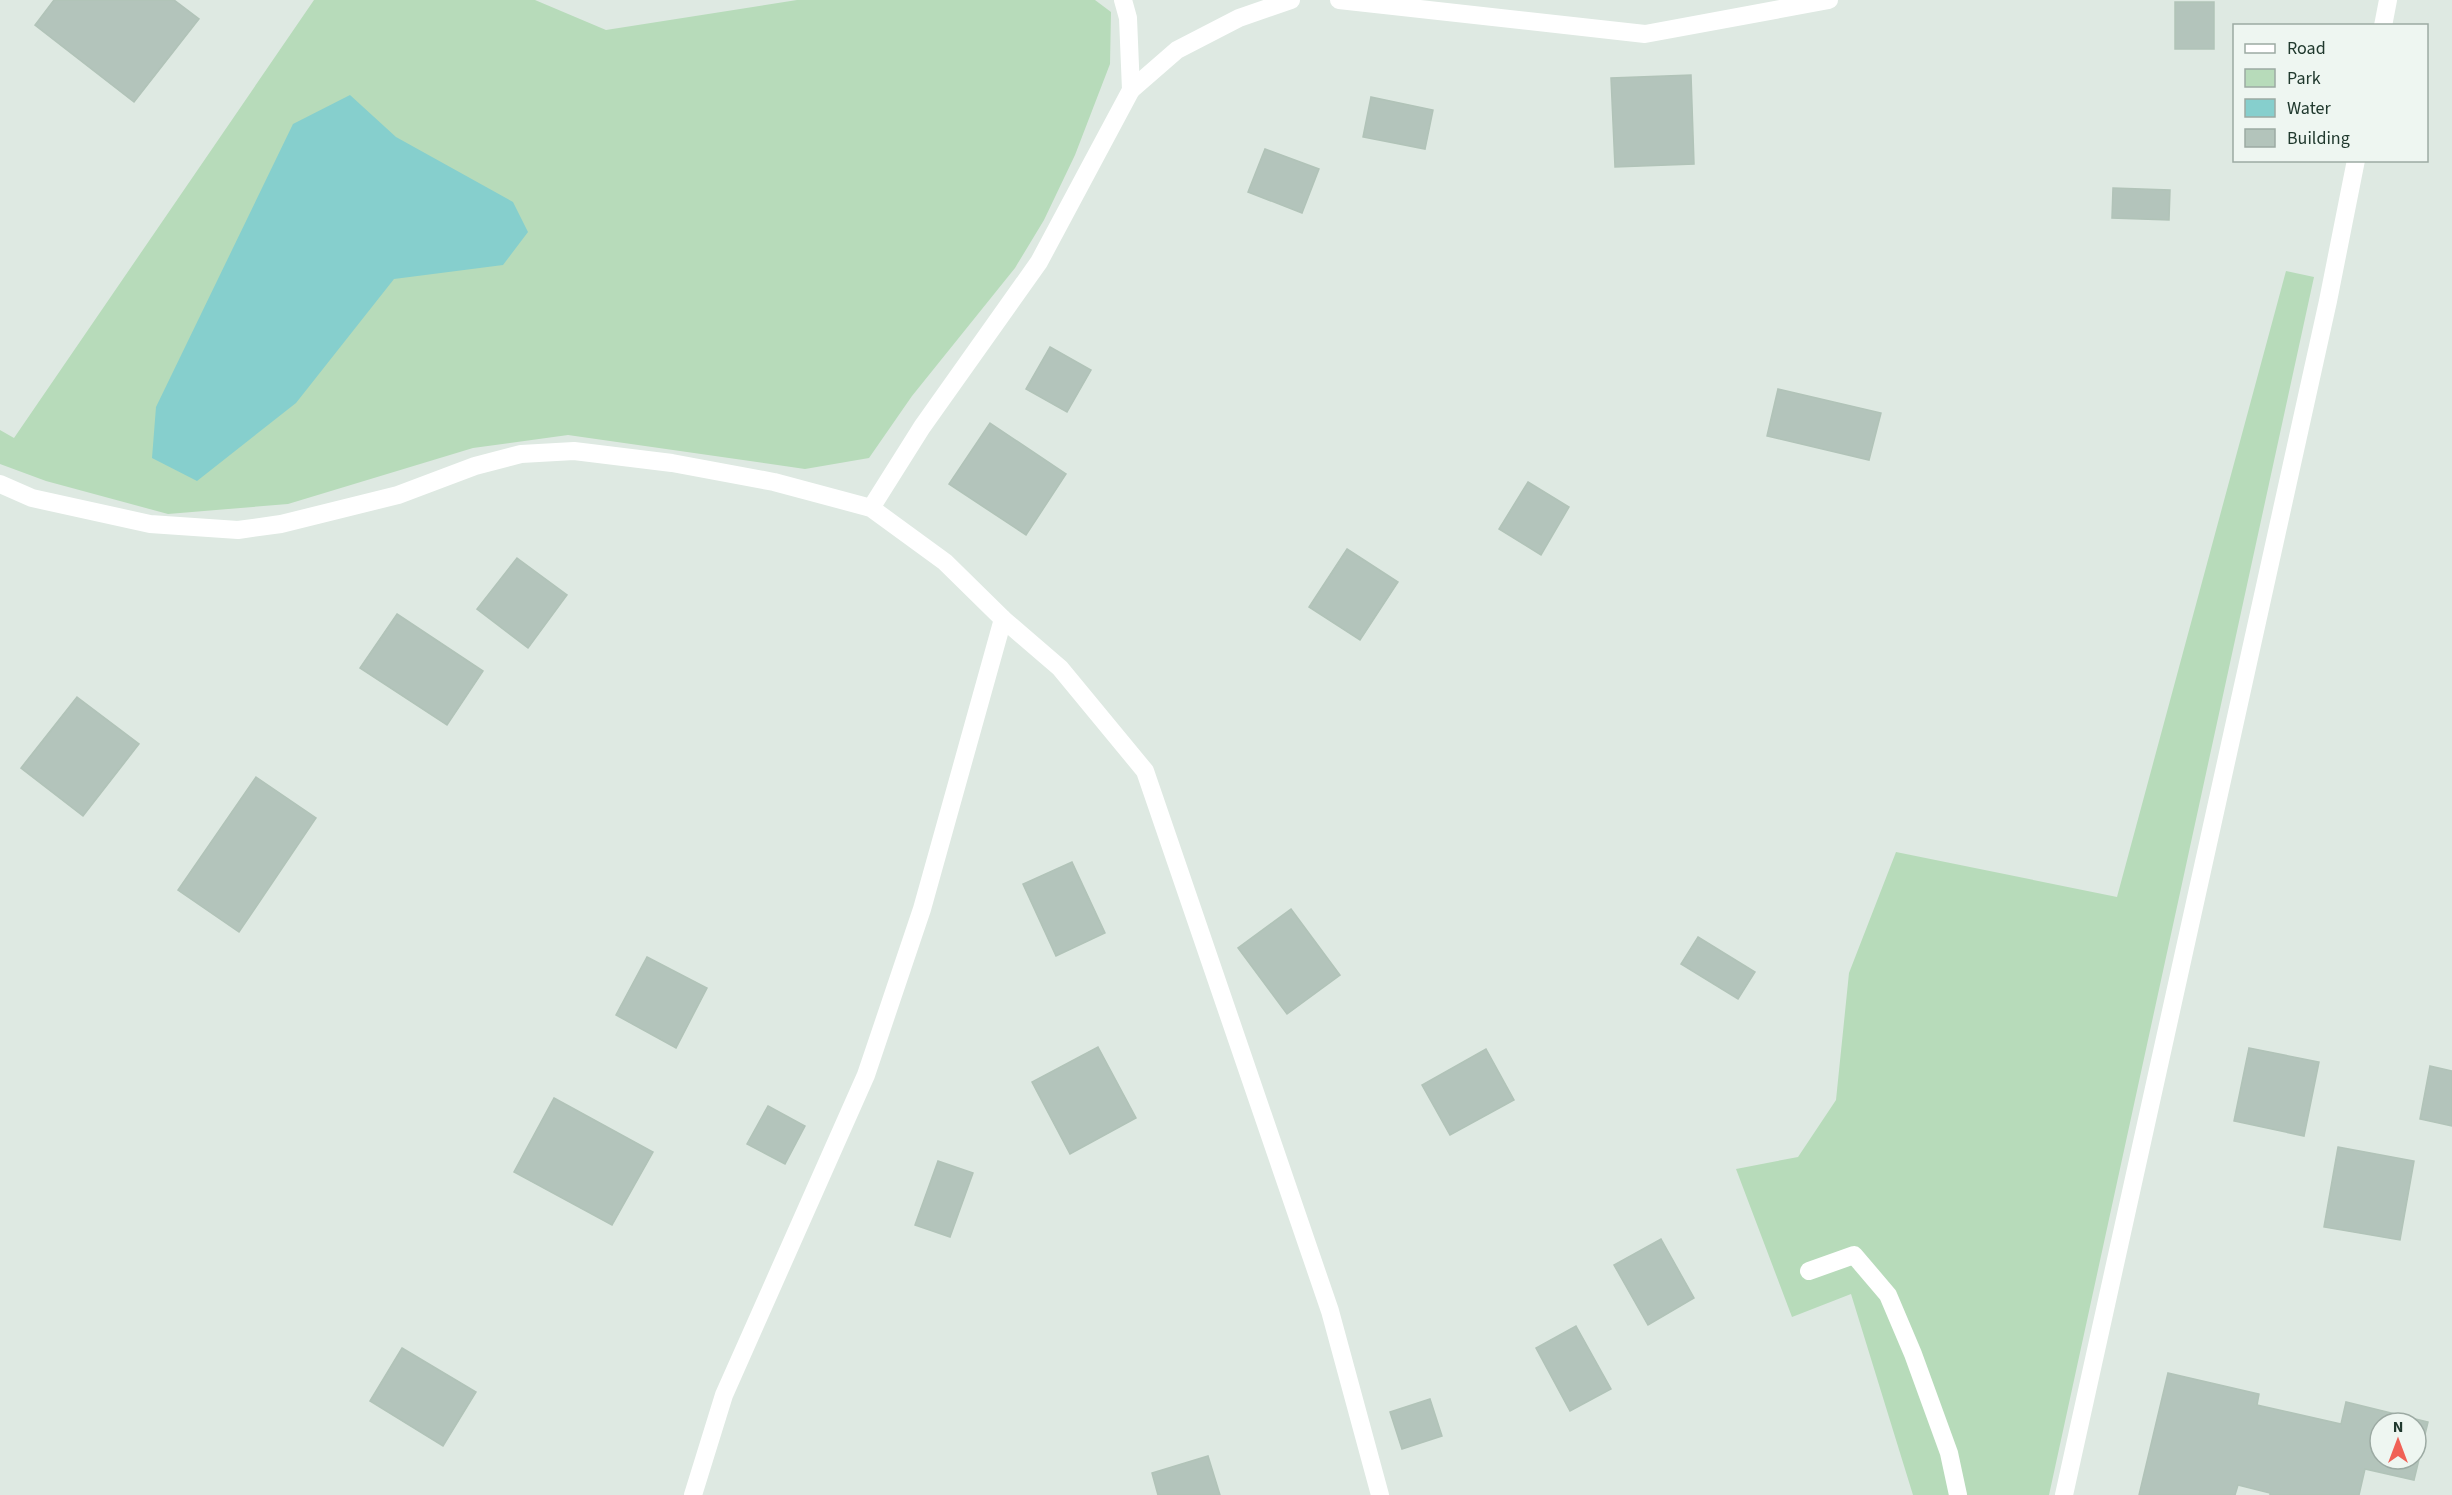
<svg xmlns="http://www.w3.org/2000/svg" width="2452" height="1495" font-family="'Source Sans 3',sans-serif">
<rect width="100%" height="100%" fill="#dee9e2"/>
<g fill="#b7dbba">
<path d="M314,0H535L606,30L797,0H1095L1111,12L1110,64L1075,155L1044,220L1015,268L912,396L869,458L805,469L568,435L473,448L288,504L168,514L46,481L0,464V430L14,438Z"/>
<path d="M2286,271L2314,277L2049,1495H1913L1851,1294L1792,1317L1736,1169L1798,1157L1836,1100L1849,973L1896,852L2117,897Z"/>
</g>
<path fill="#86cfcd" d="M350,95L396,137L513,202L528,232L503,265L394,279L296,403L197,481L152,458L156,407L293,124Z"/>
<g fill="#b3c4bb" stroke="#b1c3b8" stroke-width="1.5" fill-rule="evenodd">
<path d="M54,0H174L199,19L134,102L35,25Z"/>
<rect x="2175" y="2" width="39" height="47"/>
<path d="M1691,75L1694,164L1615,167L1611,78Z"/>
<path d="M1371,97L1433,110L1425,149L1363,137Z"/>
<path d="M1265,149L1319,169L1302,213L1248,192Z"/>
<path d="M2113,188L2170,190L2169,220L2112,218Z"/>
<path d="M1050,347L1091,370L1067,412L1026,389Z"/>
<path d="M1778,389L1881,413L1869,460L1767,436Z"/>
<path d="M990,423L1066,474L1026,535L949,484Z"/>
<path d="M1528,482L1569,507L1541,555L1499,529Z"/>
<path d="M1347,549L1398,582L1360,640L1309,607Z"/>
<path d="M517,558L567,595L528,648L477,609Z"/>
<path d="M397,614L483,671L447,725L360,668Z"/>
<path d="M77,697L139,744L83,816L21,768Z"/>
<path d="M256,777L316,818L239,932L178,890Z"/>
<path d="M1072,862L1105,933L1056,956L1023,884Z"/>
<path d="M1291,909L1340,975L1287,1014L1238,948Z"/>
<path d="M1698,937L1755,972L1738,999L1681,964Z"/>
<path d="M647,957L707,988L676,1048L616,1015Z"/>
<path d="M1098,1047L1136,1118L1070,1154L1032,1082Z"/>
<path d="M2249,1048L2319,1062L2304,1136L2234,1121Z"/>
<path d="M1486,1049L1514,1100L1450,1135L1422,1085Z"/>
<path d="M2430,1066L2452,1071V1126L2420,1119Z"/>
<path d="M554,1098L653,1152L612,1225L514,1172Z"/>
<path d="M768,1106L805,1126L785,1164L747,1144Z"/>
<path d="M2338,1147L2414,1161L2400,1240L2324,1227Z"/>
<path d="M938,1161L973,1173L950,1237L915,1225Z"/>
<path d="M1661,1239L1694,1298L1648,1325L1614,1265Z"/>
<path d="M1576,1326L1611,1389L1570,1411L1536,1348Z"/>
<path d="M402,1348L476,1392L443,1446L370,1401Z"/>
<path d="M2168,1373L2259,1394L2257,1405L2341,1424L2346,1402L2428,1422L2414,1480L2365,1469L2359,1495H2270V1493L2238,1485L2235,1495H2139ZM2380,1423H2416V1459H2380Z"/>
<path d="M1430,1399L1442,1436L1402,1449L1390,1412Z"/>
<path d="M1208,1456L1220,1495H1158L1152,1473Z"/>
</g>
<g fill="none" stroke-linecap="round" stroke-linejoin="round">
<path stroke="#fff" stroke-width="18" d="M1809,1271L1854,1255L1888,1295L1913,1354L1949,1453L1958,1495"/>
<g stroke="#fff" stroke-width="18">
<path d="M1339,0L1645,34L1829,0"/>
<path d="M2383,26L2388,0"/>
<path d="M1131,90L1177,50L1239,18L1291,0"/>
<path d="M0,484L32,498L150,524L238,530L281,524L398,495L475,466L521,454L574,451L672,463L774,482L871,508L945,562L1003,619L1060,668L1145,771L1330,1311L1380,1495"/>
<path d="M871,508L922,427L1039,262L1131,90L1128,18L1123,0"/>
<path d="M693,1495L724,1395L866,1075L922,909L1003,619"/>
<path d="M2064,1495L2328,301L2356,160"/>
</g>
</g>
<rect x="2233" y="24" width="195" height="138" fill="#eef6f1" stroke="#9caaa3" stroke-width="1.5"/>
<rect x="2245" y="44" width="30" height="9" fill="#ffffff" stroke="#9caaa3" stroke-width="1.5"/>
<text x="2287" y="54" font-size="18" fill="#20392e">Road</text>
<rect x="2245" y="69" width="30" height="18" fill="#b7dbba" stroke="#9caaa3" stroke-width="1.5"/>
<text x="2287" y="84" font-size="18" fill="#20392e">Park</text>
<rect x="2245" y="99" width="30" height="18" fill="#86cfcd" stroke="#9caaa3" stroke-width="1.5"/>
<text x="2287" y="114" font-size="18" fill="#20392e">Water</text>
<rect x="2245" y="129" width="30" height="18" fill="#b3c4bb" stroke="#9caaa3" stroke-width="1.5"/>
<text x="2287" y="144" font-size="18" fill="#20392e">Building</text>
<g transform="translate(2398 1441)"><circle r="28" fill="#eef6f1" stroke="#9caaa3" stroke-width="1.5"/>
<path d="M0-4.5L10 22L0 15L-10 22Z" fill="#f06156"/>
<text y="-9" font-size="16" font-weight="bold" text-anchor="middle" fill="#20392e">N</text>
</g>
</svg>
